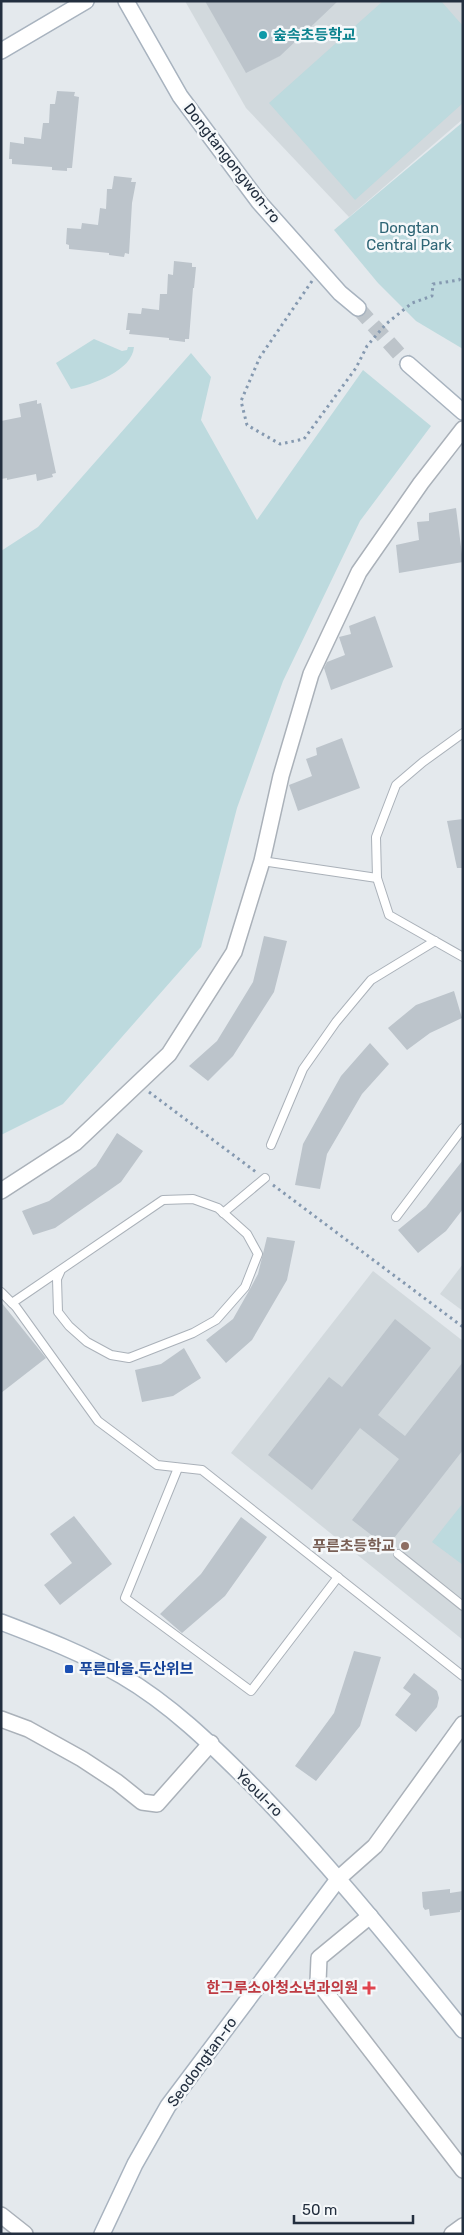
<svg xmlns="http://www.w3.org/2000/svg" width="464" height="2235" font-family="Rubik,'Noto Sans KR',sans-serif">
<rect width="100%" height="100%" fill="#e4e9ed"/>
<g fill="#d2d9dd">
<path d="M185,1H463V119L349,217L246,108Z"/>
<path d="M463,1264V1311L440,1294Z"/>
<path d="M373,1271L463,1341V1640L231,1453Z"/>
</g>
<g fill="#bddade">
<path d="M383,1H441L463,26V103L355,200L269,103Z"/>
<path d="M463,122V349L416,321L378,283L334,230Z"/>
<path d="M94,339L122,351L127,350L128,347H134C132,371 92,385 71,389L56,363Z"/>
<path d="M191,353L211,377L201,420L257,520L363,370L431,426L360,521L283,681L237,808L201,947L63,1104L1,1135V551L38,527Z"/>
<path d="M463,1503V1565L432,1542Z"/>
</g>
<g fill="#bcc4cb">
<path d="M205,1H338L280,56L246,73Z"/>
<path d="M57,91L75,92L74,96L79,97L72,168H67V171L52,170V167L12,164V159H9L10,142L24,144V137L41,139L43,123H49L50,104H55Z"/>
<path d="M114,176L132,178L131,182H136L132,203L129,254L125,253L124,257L109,255V253L69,249V245L66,244L67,228L81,229L82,223L98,225L100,208L106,209L107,189H112Z"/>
<path d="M174,261L192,263V267H196L194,288H193L189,339H185V342L169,340V338L129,334L130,330H126L128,313L141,314L142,308L159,310L160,294H167L168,274L173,275Z"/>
<path d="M37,400V404L41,403L56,473L52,474L53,477L37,481L36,474L7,480V478L1,479V421L21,417L19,404Z"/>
<path d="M456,508L463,562L399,573L396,545L419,540L417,522L429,521V513Z"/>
<path d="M375,616L393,667L331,690L324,668L327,662L345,655L339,637L351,634L349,626Z"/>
<path d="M342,738L360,788L298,811L289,785L312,776L306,759L317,755L316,748Z"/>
<path d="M463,819V868H457L447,821Z"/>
<path d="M264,936L287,941L274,992L233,1056L208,1081L189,1066L217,1041L253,982Z"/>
<path d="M454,991L462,1018L430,1033L407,1050L388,1028L416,1005Z"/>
<path d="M370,1043L389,1064L362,1094L327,1154L320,1189L295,1185L303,1144L341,1076Z"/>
<path d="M117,1133L143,1151L121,1182L55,1228L33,1235L22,1211L49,1201L96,1166Z"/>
<path d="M463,1160V1209L446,1231L418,1253L398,1230L426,1207Z"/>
<path d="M267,1237L295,1241L287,1280L252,1340L226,1363L206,1340L233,1319L250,1289L258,1274Z"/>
<path d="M1,1302L46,1358L1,1393Z"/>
<path d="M395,1319L431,1348L378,1415L405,1436L463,1362V1450L387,1547L352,1520L399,1459L360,1428L312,1490L268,1455L329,1377L342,1387Z"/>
<path d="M184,1348L201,1378L173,1396L142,1402L135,1370L161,1364Z"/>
<path d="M74,1516L112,1564L60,1605L44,1585L72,1563L50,1534Z"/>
<path d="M241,1517L267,1537L225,1596L182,1633L160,1614L201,1574Z"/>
<path d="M354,1651L381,1657L360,1726L316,1781L295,1766L334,1713Z"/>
<path d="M414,1673L437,1691L439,1698L437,1707L416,1732L395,1715L411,1694L403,1688Z"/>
<path d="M450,1889V1893L463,1891V1910H460V1912L430,1916L429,1909L425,1910L423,1907L422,1892Z"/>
</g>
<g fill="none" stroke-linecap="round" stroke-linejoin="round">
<path stroke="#bdc4ca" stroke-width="15" stroke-dasharray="15 8" stroke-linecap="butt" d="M358,308L408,364"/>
<defs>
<g id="lane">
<path d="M463,733L423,762L396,785L376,837L377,878L389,915L463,957"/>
<path d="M262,861L377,878"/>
<path d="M271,1145L303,1069L336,1022L371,980L435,941"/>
<path d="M223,1213L265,1178"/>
<path d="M396,1217L463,1128"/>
<path d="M1,1292L16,1307L98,1421L157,1465L202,1470L463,1676"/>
<path d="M12,1303L163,1200L193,1199L218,1208L247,1234L258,1254L245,1287L216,1320L193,1333L129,1358L111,1355L87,1342L69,1326L58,1312L57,1279L61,1270"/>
<path d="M178,1468L125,1598L251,1691L338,1577"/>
<path d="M398,1554L463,1606"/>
</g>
<g id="street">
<path d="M1,1191L75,1143L169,1054L234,952L262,861L281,776L311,674L359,572L421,483L463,429"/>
<path d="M1,1719L28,1729L82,1759L117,1782L142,1802L157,1804L211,1743"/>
<path d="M339,1878L375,1846L463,1724"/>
<path d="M370,1916L319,1958L318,1982L463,2170"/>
<path d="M1,2215L25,2234"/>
<path d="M452,2234L463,2226"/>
</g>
<g id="secondary">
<path d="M126,1L180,96L259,202L340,293L358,308"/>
<path d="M1,51L86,1"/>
<path d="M408,364L463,412"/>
<path d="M1,1622C43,1638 84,1654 122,1676C170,1704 211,1744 250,1783C327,1861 394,1945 463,2030"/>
<path d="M102,2234L135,2164L168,2106L339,1878"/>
</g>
</defs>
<use href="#lane" stroke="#aab1b9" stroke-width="10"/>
<use href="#street" stroke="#aab1b9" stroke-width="18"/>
<use href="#secondary" stroke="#a8b3bf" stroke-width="18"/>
<g stroke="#8599b0" stroke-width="3" stroke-dasharray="2.5 4" stroke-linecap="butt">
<path d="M312,281L260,357L241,401L247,425L280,444L304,439L356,368L367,346L386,324L412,303L432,296L433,284L459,280L463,275"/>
<path d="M149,1092L256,1172"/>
<path d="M273,1185L463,1327"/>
</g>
<use href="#lane" stroke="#fff" stroke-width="8"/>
<use href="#street" stroke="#fff" stroke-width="15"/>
<use href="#secondary" stroke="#fff" stroke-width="15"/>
</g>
<circle fill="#0f9aa8" stroke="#f5f8fa" stroke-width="2" cx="263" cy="35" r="5"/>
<circle fill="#8d6e63" stroke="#f5f8fa" stroke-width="2" cx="405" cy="1546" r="5"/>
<rect fill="#1a4fb4" stroke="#f5f8fa" stroke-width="2" x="64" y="1664" width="10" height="10" rx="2.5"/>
<path fill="#e0444e" stroke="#f5f8fa" stroke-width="2" d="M366.5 1980.5h5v5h5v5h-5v5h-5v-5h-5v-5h5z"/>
<g text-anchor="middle" stroke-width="5" stroke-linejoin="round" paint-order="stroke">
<g font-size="15" font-weight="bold" fill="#0d838f" stroke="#f5f8fa" text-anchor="start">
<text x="273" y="40">숲속초등학교</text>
</g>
<g font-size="15" fill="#232f3f" stroke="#f5f8fa">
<text transform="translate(232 163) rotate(52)" y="5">Dongtangongwon-ro</text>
<text transform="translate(259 1793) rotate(45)" y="5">Yeoul-ro</text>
<text transform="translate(202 2062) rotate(-54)" y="5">Seodongtan-ro</text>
</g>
<g font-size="15" fill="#2e6575" stroke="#f5f8fa">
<text x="409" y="233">Dongtan<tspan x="409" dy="17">Central Park</tspan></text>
</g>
<g font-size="15" font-weight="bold" fill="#785e54" stroke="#f5f8fa" text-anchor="end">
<text x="395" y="1551">푸른초등학교</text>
</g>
<g font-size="15" font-weight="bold" fill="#164399" stroke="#f5f8fa" text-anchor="start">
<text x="79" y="1674">푸른마을.두산위브</text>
</g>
<g font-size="15" font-weight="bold" fill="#be3a42" stroke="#f5f8fa" text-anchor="end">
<text x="358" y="1993">한그루소아청소년과의원</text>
</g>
</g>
<rect width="464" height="2235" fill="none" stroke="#232f3f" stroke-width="5"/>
<path d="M294 2215v8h119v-8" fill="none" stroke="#232f3f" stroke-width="2.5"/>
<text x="302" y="2215" font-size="15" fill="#232f3f" stroke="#f5f8fa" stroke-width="4" paint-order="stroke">50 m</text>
</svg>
